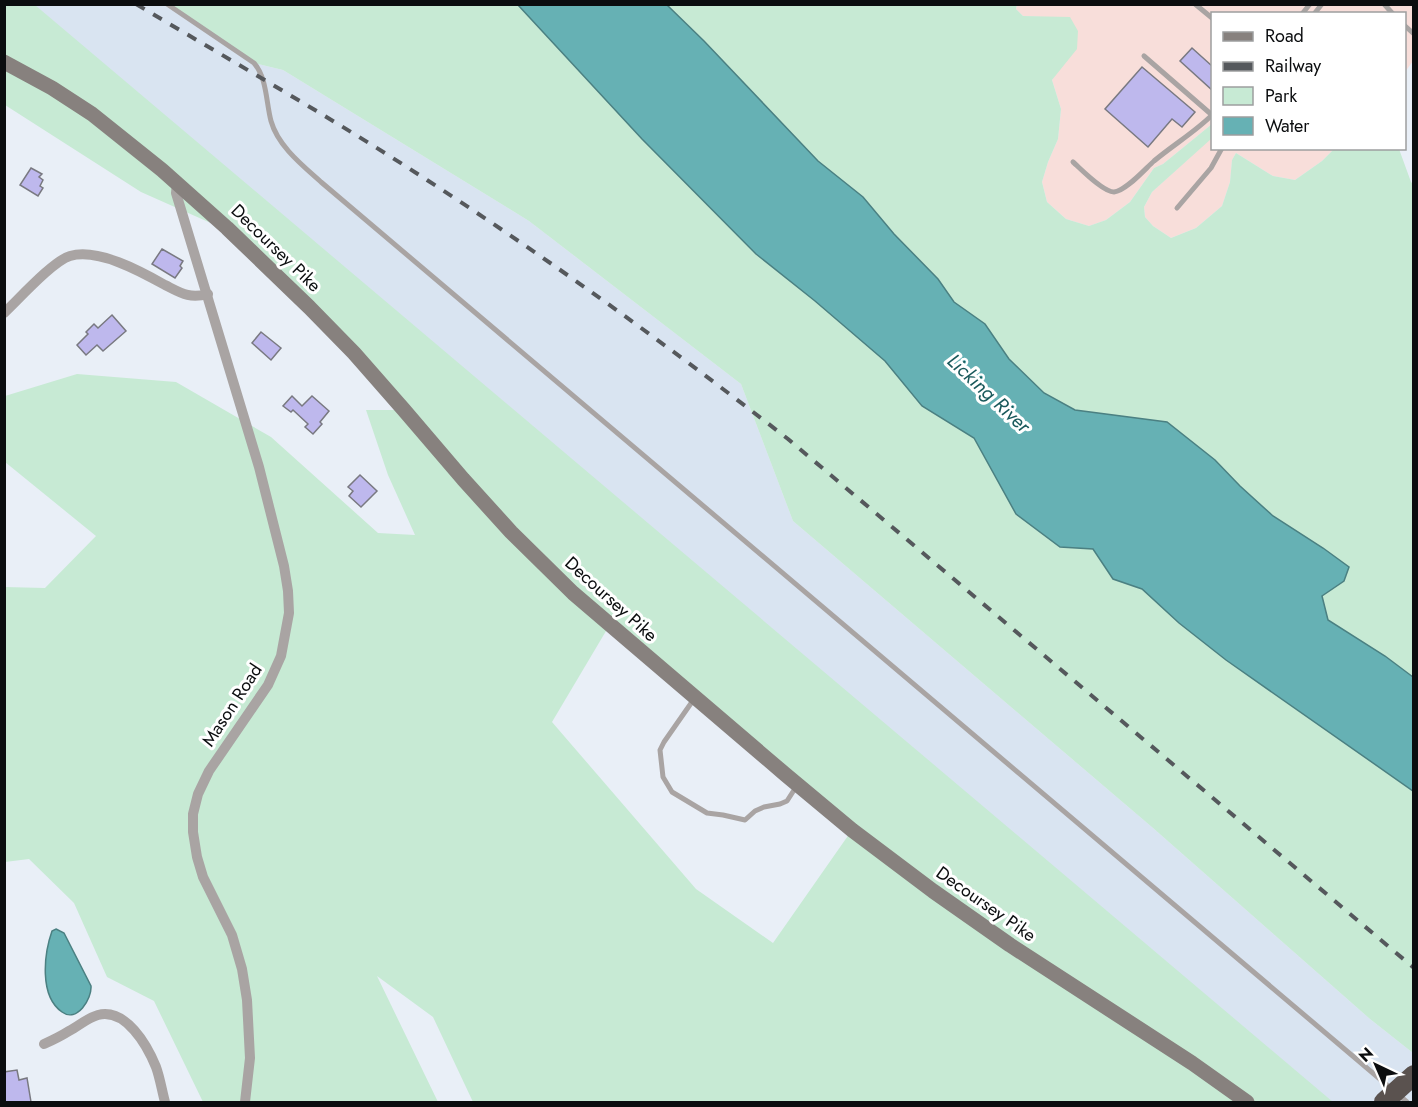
<svg xmlns="http://www.w3.org/2000/svg" width="1418" height="1107" font-family="Jost,sans-serif">
<rect width="100%" height="100%" fill="#e9eff7"/>
<path fill="#d9e4f1" d="M5,5H167L254,63L283,70L529,221L741,384L793,521L1153,828L1370,1019L1413,1053V1102H1247L404,410Z"/>
<g fill="#f8deda">
<path d="M1017,4L1413,5V61L1405,72L1404,14H1212V124L1163,164L1154,168L1130,202L1106,220L1089,226L1066,219L1047,202L1042,182L1048,162L1058,139L1061,109L1052,80L1062,65L1041,17L1023,16L1016,9Z"/>
<path d="M1212,137V148L1334,149L1322,161L1295,180L1273,176L1236,153L1232,160L1230,182L1222,206L1196,228L1171,238L1153,226L1145,217L1144,207L1152,192Z"/>
</g>
<g fill="#c7ead4" fill-rule="evenodd">
<path d="M1017,4L1016,9L1023,16L1070,17L1078,31L1077,49L1052,80L1061,109L1058,139L1048,162L1042,182L1047,202L1066,219L1089,226L1106,220L1130,202L1154,168L1163,164L1212,124V137L1211,139L1152,192L1144,207L1145,217L1153,226L1171,238L1196,228L1222,206L1230,182L1232,160L1236,153L1273,176L1295,180L1322,161L1334,149H1399L1411,182L1414,185L1413,677L1385,656L1328,621L1322,596L1343,581L1323,548L1273,516L1240,486L1215,460L1167,422L1075,410L1044,393L1009,359L985,324L954,302L938,279L894,234L863,197L818,161L704,41L667,5Z"/>
<path d="M4,5H35L1333,1102H473L433,1017L377,976L438,1102H203L154,1001L107,977L74,903L29,859L5,862V587L45,588L96,536L5,462V396L77,374L176,382L271,437L378,533L415,535L388,475L366,410H403L231,232L141,192L5,105ZM609,626L852,830L773,943L696,889L552,722Z"/>
<path d="M167,5H518L642,139L756,254L815,301L885,361L922,406L974,438L1016,514L1060,547L1093,549L1113,579L1142,589L1179,623L1226,660L1413,791V1053L1370,1019L1153,828L793,521L741,384L529,221L283,70L254,63Z"/>
</g>
<g fill="#66b1b4" stroke="#4b8082" stroke-width="1.5">
<path d="M518,5H667L704,41L818,161L863,197L894,234L938,279L954,302L985,324L1009,359L1044,393L1075,410L1167,422L1215,460L1240,486L1273,516L1323,548L1349,567L1344,581L1322,596L1328,620L1385,656L1413,677V791L1226,660L1179,623L1142,589L1113,579L1093,549L1060,547L1016,514L974,438L922,406L885,361L815,301L756,254L642,139Z"/>
<path d="M56,929L64,933L91,986C92,999 77,1023 62,1012C39,996 44,954 52,931Z"/>
</g>
<g fill="#beb8ed" stroke="#797981" stroke-width="1.5">
<path d="M1192,48L1212,66V90L1180,61Z"/>
<path d="M1142,67L1195,112L1182,127L1172,119L1148,147L1105,109Z"/>
<path d="M31,168L42,174L39,177L43,180L40,186L43,188L38,196L20,185Z"/>
<path d="M162,249L183,261L180,266L182,268L175,278L152,264Z"/>
<path d="M112,315L126,331L103,351L97,345L86,355L77,345L88,334L86,332L94,324L98,328Z"/>
<path d="M261,332L281,348L271,360L252,343Z"/>
<path d="M292,396L302,406L312,396L329,411L320,422L322,424L313,434L305,427L308,424L293,410L291,412L283,406Z"/>
<path d="M360,475L377,491L361,507L349,496L353,491L348,487Z"/>
<path d="M17,1070L19,1080L27,1078L31,1102H4V1072Z"/>
</g>
<g fill="none" stroke-linecap="round" stroke-linejoin="round">
<g stroke="#a9a4a3" stroke-width="5">
<path d="M167,4L254,63C267,78 266,102 271,121C278,146 302,165 321,182L1407,1102"/>
<path d="M1195,4L1212,18"/>
<path d="M1384,4L1393,14"/>
<path d="M1302,14L1310,4"/>
<path d="M1314,14L1322,4"/>
<path d="M1404,25L1414,34"/>
<path d="M1144,56L1212,115"/>
<path d="M1073,162C1081,169 1103,192 1114,192C1126,191 1145,169 1154,161C1173,145 1195,132 1212,115"/>
<path d="M1177,208L1211,168L1222,148"/>
<path d="M694,699L664,742L660,750L663,777L672,792L707,813L723,815L745,820L755,811L764,807L780,804L787,801L796,787"/>
</g>
<g stroke="#a9a4a3" stroke-width="10">
<path d="M177,183L176,193L259,467L284,566L288,591L289,613L281,656L268,685L209,771L198,794L193,814V832L197,857L203,877L232,935L242,969L247,1000L250,1058L245,1102"/>
<path d="M4,313C19,299 53,261 70,256C98,248 140,271 165,285C181,293 189,299 208,294"/>
<path d="M44,1044C53,1040 61,1036 69,1031C79,1026 87,1018 98,1015C126,1008 147,1045 156,1067C160,1078 162,1091 165,1102"/>
</g>
<path stroke="#87817e" stroke-width="15" d="M4,62L52,88L92,114L162,170L227,228L309,307L354,353L404,410L463,479L511,532L573,593L786,775L852,830L933,891L1010,945L1192,1063L1247,1102"/>
<path stroke="#55585c" stroke-width="4" stroke-dasharray="10 10" stroke-linecap="butt" d="M136,4C233,62 332,118 427,180C552,261 671,348 788,439L1414,968"/>
<path stroke="#5a524f" stroke-width="20" d="M1384,1102L1414,1075"/>
</g>
<g text-anchor="middle" stroke-width="6" stroke-linejoin="round" paint-order="stroke">
<g font-size="18" fill="#0b0d0f" stroke="#fff">
<text transform="translate(276 248) rotate(44)" y="6">Decoursey Pike</text>
<text transform="translate(611 599) rotate(42)" y="6">Decoursey Pike</text>
<text transform="translate(232 705) rotate(-57)" y="6">Mason Road</text>
<text transform="translate(986 904) rotate(35)" y="6">Decoursey Pike</text>
</g>
<g font-size="20" font-style="italic" fill="#19595b" stroke="#fff">
<text transform="translate(989 393) rotate(43)" y="7">Licking River</text>
</g>
</g>
<rect width="1418" height="1107" fill="none" stroke="#0b0d0f" stroke-width="12"/>
<rect x="1211" y="12" width="195" height="138" fill="#ffffff" stroke="#9d9e9f" stroke-width="1.5"/>
<rect x="1223" y="32" width="30" height="9" fill="#87817e" stroke="#9d9e9f" stroke-width="1.5"/>
<text x="1265" y="42" font-size="18" fill="#0b0d0f">Road</text>
<rect x="1223" y="62" width="30" height="9" fill="#55585c" stroke="#9d9e9f" stroke-width="1.5"/>
<text x="1265" y="72" font-size="18" fill="#0b0d0f">Railway</text>
<rect x="1223" y="87" width="30" height="18" fill="#c7ead4" stroke="#9d9e9f" stroke-width="1.5"/>
<text x="1265" y="102" font-size="18" fill="#0b0d0f">Park</text>
<rect x="1223" y="117" width="30" height="18" fill="#66b1b4" stroke="#9d9e9f" stroke-width="1.5"/>
<text x="1265" y="132" font-size="18" fill="#0b0d0f">Water</text>
<g transform="translate(1376 1065) rotate(316)" stroke="#ffffff" stroke-width="4.5" paint-order="stroke">
<path d="M0-4.5L10 22L0 15L-10 22Z" fill="#0b0d0f"/>
<text y="-9" font-size="16" font-weight="bold" text-anchor="middle" fill="#0b0d0f">N</text>
</g>
</svg>
